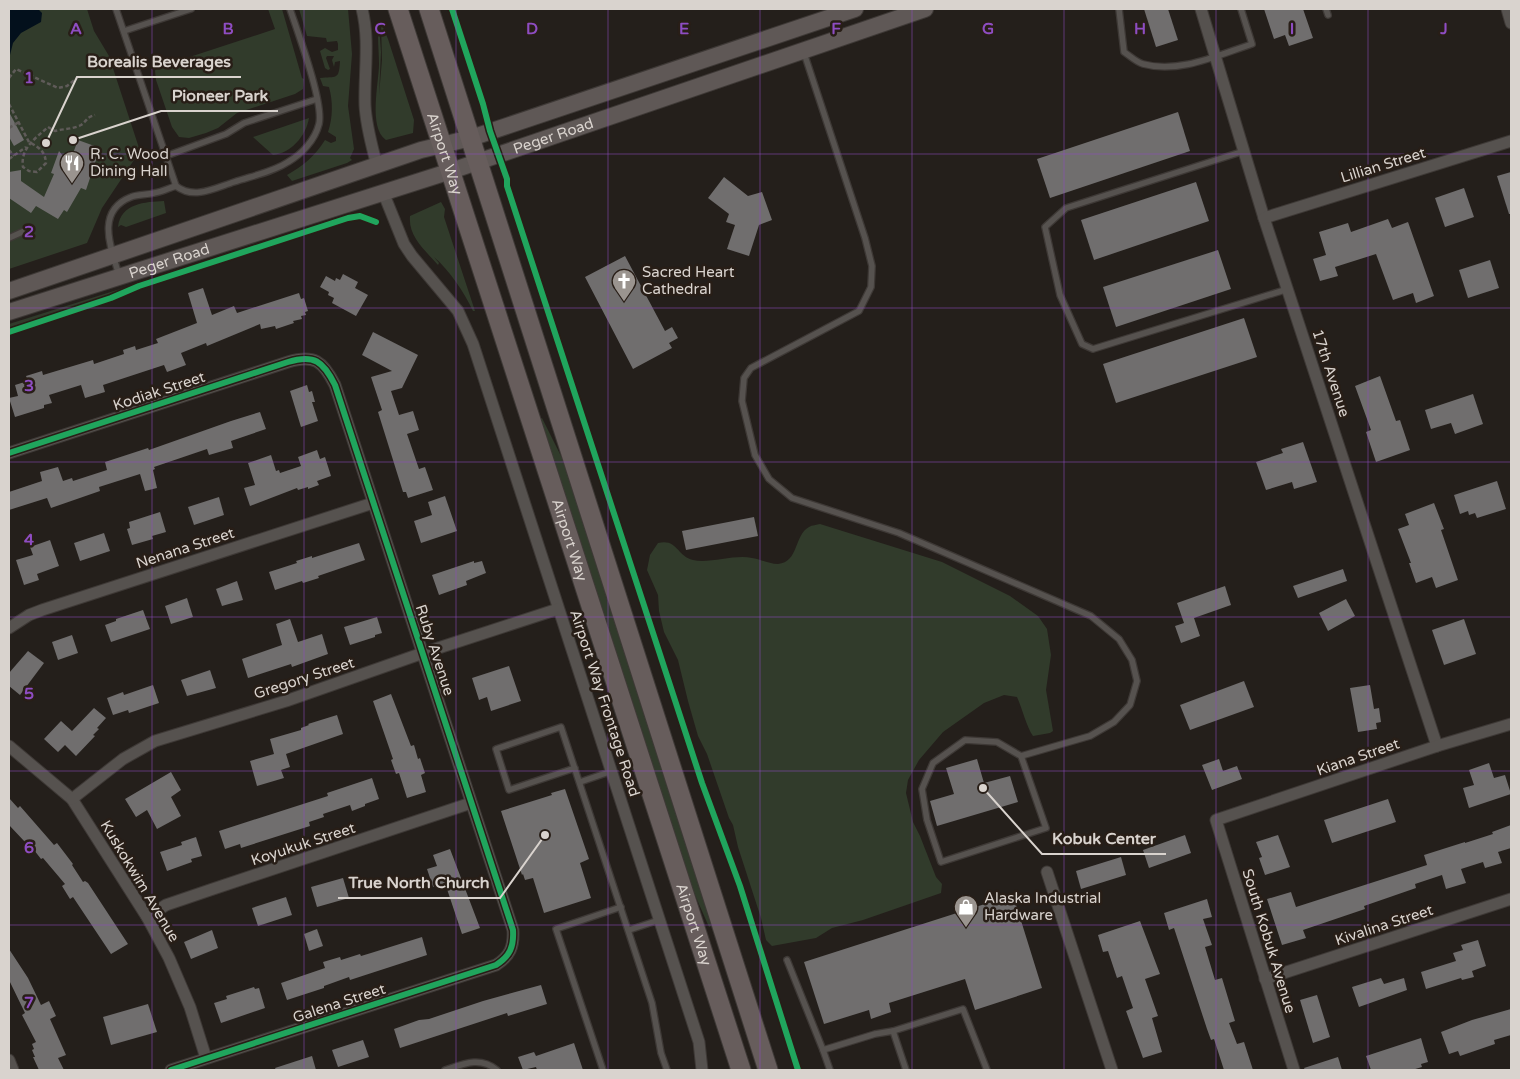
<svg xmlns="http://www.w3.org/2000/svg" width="1520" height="1079" viewBox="0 0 1520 1079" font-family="'Varela Round',sans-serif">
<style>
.green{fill:#313b2b}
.water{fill:#03101c}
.building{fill:#706e6e}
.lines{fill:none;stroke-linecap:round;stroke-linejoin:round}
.lane-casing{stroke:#3e3936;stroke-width:8}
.street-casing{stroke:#3e3936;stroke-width:13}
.secondary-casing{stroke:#3e3936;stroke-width:18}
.primary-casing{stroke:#3e3936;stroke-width:21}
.path{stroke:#5f5b59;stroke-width:2.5;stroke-dasharray:4 2.5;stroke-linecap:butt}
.lane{stroke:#56524f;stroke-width:5.5}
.street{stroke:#56524f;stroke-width:11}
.secondary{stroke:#5f5856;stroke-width:16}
.primary{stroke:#675d5c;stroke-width:19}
.cycleway-casing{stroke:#281e17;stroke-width:9}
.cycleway{stroke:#20a55d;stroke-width:6}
.grid{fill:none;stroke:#8e4dc2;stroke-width:1;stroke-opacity:0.55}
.labels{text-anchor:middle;stroke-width:5;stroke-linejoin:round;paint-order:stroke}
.street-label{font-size:15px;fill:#d9d3ce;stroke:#281e17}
.poi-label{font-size:15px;fill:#d9d3ce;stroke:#281e17;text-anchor:start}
.grid-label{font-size:16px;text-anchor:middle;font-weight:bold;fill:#8e4dc2;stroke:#281e17;stroke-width:5;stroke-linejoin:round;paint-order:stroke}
.leader{fill:none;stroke:#d9d3ce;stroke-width:2}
.callout-dot{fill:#d9d3ce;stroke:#281e17;stroke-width:2}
.callout-label{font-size:16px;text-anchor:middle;font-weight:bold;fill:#d9d3ce;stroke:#281e17;stroke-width:5;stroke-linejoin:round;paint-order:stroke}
</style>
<rect width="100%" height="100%" fill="#241f1b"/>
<g class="green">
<polygon points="9,9 87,9 94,31 109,56 140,151 102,208 87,243 9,269"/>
<polygon points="268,9 282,9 302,78 304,79 303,89 295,94 237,113 218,128 206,133 189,138 179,137 172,127 156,80 155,71 156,68 275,29"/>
<path d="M299,9H348L352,54L348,106L354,149L350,158L352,160L347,163L292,181L287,175C303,166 315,156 325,140L331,143L336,141V137L328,132C333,118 333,101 329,87L323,86L320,78C336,76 339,81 340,61L335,62L334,67L332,60L334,56H327L326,58L330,69L328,70L325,68L320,51L325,48L332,52L338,50V44L337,41L327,42L326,38L307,36Z"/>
<path d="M381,23L388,39L414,120L413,133L386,140C368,128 379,82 379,64C379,51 377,37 379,25L381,52L379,95L382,60Z"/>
<path d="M309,118C306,136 291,153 273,155L253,137Z"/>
<path d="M164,201L166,213L126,227L121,225L118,227C121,203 145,202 164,201Z"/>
<path d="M441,202L445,209L444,217L475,311H473C464,292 450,271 434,257L439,263L438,265C425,250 408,237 410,216Z"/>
<polygon points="136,284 115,294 9,329 9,324"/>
<polygon points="542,418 562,458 714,925 709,927 688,879 539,420"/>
<path d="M820,524L942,562L1010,596L1038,616L1047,629L1051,655L1046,690L1053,731L1050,733L1033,736C1027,728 1022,708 1017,697L1004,695L984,703L943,732L919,760L908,780L906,793L913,822L920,836L936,877L942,884L941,893L863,920L832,928L816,938L772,946L766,940L761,918L738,847L733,825L729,818L707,754L698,736L688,701L678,660L664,632L659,611L658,595L647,570L650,555L658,543C677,538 677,556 693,560C709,564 735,554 752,558C760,559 769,564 778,564C799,562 794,535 809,527C812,525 817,525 820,524Z"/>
</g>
<polygon class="water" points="9,9 38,9 42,13 41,22 21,33 13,43 9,59"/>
<g class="building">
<polygon points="1144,9 1168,9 1178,40 1156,47"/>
<polygon points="1264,9 1303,9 1313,38 1289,46 1285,35 1274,39"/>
<polygon points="9,112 24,140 14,146 9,137"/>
<polygon points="1178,112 1190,151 1050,198 1037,159"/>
<polygon points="78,140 100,148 86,190 81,188 67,212 64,210 58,219 36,206 31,213 9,198 9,172 21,170 21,181 44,197 54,174 51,173 59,151 69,164"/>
<polygon points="1511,172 1511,214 1509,214 1497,176"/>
<polygon points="724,177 748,196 762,192 772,220 759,225 749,256 727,249 735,225 726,222 729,214 708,198"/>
<polygon points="1196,182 1209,221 1094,260 1081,220"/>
<polygon points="1464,188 1474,217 1445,227 1435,198"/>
<polygon points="1388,219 1392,228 1408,222 1434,296 1416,303 1413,293 1393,300 1376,254 1335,267 1338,276 1320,281 1313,259 1326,255 1319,232 1348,223 1351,232"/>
<polygon points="1218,250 1231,289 1116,327 1103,287"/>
<polygon points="625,256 665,331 672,327 678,338 669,343 672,348 633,369 585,277"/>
<polygon points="1490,260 1499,288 1468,298 1459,270"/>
<polygon points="343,274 358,282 355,288 368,295 356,316 332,303 334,298 328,295 329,292 320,287 326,276 335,281 336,278 340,280"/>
<polygon points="203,288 212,315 234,306 237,313 299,293 301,299 304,298 308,311 305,312 306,315 301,316 302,319 293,321 294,323 276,329 275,326 261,329 260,324 207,346 206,343 181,353 186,365 167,372 164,365 103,385 105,392 85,398 81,385 49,395 52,403 44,405 44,408 15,417 9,398 18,396 15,385 28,381 26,376 42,371 43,375 93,360 94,364 124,354 123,350 135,346 136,350 158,343 156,339 197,323 188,293"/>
<polygon points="1244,318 1257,357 1116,403 1103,364"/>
<polygon points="373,332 418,355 402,388 391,391 399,415 413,411 419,430 407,434 419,469 425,467 433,490 408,498 406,492 403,492 378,412 382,410 371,377 392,371 362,355"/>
<polygon points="1380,376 1396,421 1400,420 1410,450 1376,462 1366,432 1371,430 1355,386"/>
<polygon points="307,385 309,392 312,391 315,402 312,402 318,421 301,427 290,391"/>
<polygon points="1473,394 1483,424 1455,434 1451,423 1431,429 1425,410"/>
<polygon points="260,412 266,429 231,441 233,448 209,455 207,449 154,467 155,469 153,470 157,488 145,491 140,474 99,487 100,491 51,508 47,498 9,510 9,492 42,481 40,472 58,467 63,481 72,478 73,481 107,470 105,462 148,448 149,450 231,421"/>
<polygon points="1303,442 1317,482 1294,489 1292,482 1266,490 1256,462 1283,453 1281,449"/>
<polygon points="317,450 320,459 325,457 331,476 317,481 319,485 308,489 308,487 298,490 297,488 250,506 244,488 255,485 248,463 271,455 276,471 279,470 280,473 301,466 298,457"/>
<polygon points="1497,481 1506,509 1477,518 1475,513 1469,515 1468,511 1460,514 1454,495"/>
<polygon points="445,496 457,531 421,543 414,521 432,515 428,502"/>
<polygon points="219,497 224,515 194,525 188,507"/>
<polygon points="1434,503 1444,529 1441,530 1458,580 1436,588 1432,577 1416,583 1409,563 1411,563 1398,529 1409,525 1405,514"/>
<polygon points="160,512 166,532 152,536 153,539 132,545 127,529 130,528 129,522"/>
<polygon points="754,517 758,536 686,550 682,531"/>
<polygon points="104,533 110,551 80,561 74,543"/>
<polygon points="50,540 59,566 37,574 39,580 24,585 16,560 33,555 30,547"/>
<polygon points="359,543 365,560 318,576 319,578 303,583 302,581 275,590 269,572 297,563 296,561 312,556 312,558"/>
<polygon points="474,561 474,563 482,561 486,573 466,581 467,585 439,595 432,575"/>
<polygon points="1343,569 1347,581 1298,598 1293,586"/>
<polygon points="237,581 243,600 222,606 216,589"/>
<polygon points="1225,586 1231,605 1194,618 1200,636 1181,643 1175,626 1184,623 1177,603"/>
<polygon points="187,598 193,617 171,624 165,606"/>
<polygon points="1346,599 1355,616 1328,631 1319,613"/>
<polygon points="143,610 150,629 111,642 105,625 116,621 116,619"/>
<polygon points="377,617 382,633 375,635 375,637 350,645 344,627"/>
<polygon points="290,619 298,642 322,634 328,654 292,667 291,664 248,678 242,659 282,645 276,624"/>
<polygon points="1464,619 1476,654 1444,665 1432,630"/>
<polygon points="72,635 78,653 58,660 52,642"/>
<polygon points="28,651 44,663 20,695 9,686 9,673"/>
<polygon points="509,666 521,701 491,711 487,697 479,700 472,678"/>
<polygon points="210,670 216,688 187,696 181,680"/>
<polygon points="1244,681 1254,707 1190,730 1180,705"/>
<polygon points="153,685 159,703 129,713 128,710 113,715 107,698 123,692 124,695"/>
<polygon points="1370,685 1374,709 1379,708 1381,722 1376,723 1377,729 1358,732 1350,688"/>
<polygon points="391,694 411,746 414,745 418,759 420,758 425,773 421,775 426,792 407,798 399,773 396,774 391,760 393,759 373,701"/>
<polygon points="94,708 106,718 97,728 99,729 93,735 95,736 76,756 65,745 58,752 44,739 61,721 72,731"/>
<polygon points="337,715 343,734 286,754 290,767 281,770 284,778 257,786 250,761 274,754 270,739 301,730 301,728 309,725 308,724"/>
<polygon points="977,759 984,783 1010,776 1018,802 937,826 930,801 954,794 946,768"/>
<polygon points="1219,759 1223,771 1237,766 1242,779 1212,790 1202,765"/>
<polygon points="1489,763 1494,778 1505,775 1511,794 1469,808 1463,788 1474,785 1469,770"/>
<polygon points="171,772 181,790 171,797 181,816 157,829 147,810 136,817 125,799"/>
<polygon points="372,778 379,799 365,804 365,806 352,811 350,805 323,814 324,817 309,822 310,826 241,848 240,844 225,849 219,831 328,796 327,793"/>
<polygon points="565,789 589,859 580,863 591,898 544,913 533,878 525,880 523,874 522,875 501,811 552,795 551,793"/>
<polygon points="9,798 18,808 20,806 54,845 57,843 73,864 72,865 83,882 85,881 88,883 128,944 111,954 73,897 70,899 62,886 65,884 43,858 41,859 27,841 25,842 9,825"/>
<polygon points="1388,799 1396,822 1332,843 1324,820"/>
<polygon points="1511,825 1511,848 1498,852 1502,863 1485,868 1483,862 1461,869 1466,883 1446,889 1442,875 1415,884 1416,888 1364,906 1365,909 1303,930 1306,938 1282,945 1267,899 1291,892 1296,907 1427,865 1424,855 1465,842 1465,843 1493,834 1492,832"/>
<polygon points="1185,835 1191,853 1149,868 1143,850"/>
<polygon points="1278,835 1290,867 1265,875 1259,858 1262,857 1256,842"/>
<polygon points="196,837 202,856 191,859 192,862 167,871 160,852 182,845 181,842"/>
<polygon points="450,849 480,928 462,934 445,883 433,887 427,869 437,866 433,855"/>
<polygon points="1121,857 1126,875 1081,889 1076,871"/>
<polygon points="343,878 349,898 317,907 311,887"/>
<polygon points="1013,895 1042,988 975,1010 965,979 889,1003 891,1012 871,1019 869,1010 824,1024 804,962"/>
<polygon points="286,897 292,915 258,926 252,908"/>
<polygon points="1207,899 1212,917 1203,919 1212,945 1205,947 1215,980 1222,978 1235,1021 1229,1023 1237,1044 1244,1042 1253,1070 1224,1070 1214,1039 1211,1040 1207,1029 1174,928 1169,930 1164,913"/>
<polygon points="1140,921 1160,974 1145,979 1158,1016 1152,1018 1162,1052 1143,1058 1126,1011 1133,1008 1122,976 1117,978 1108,951 1103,952 1098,935"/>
<polygon points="317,929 323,946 309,951 304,934"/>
<polygon points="212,930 218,948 191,959 184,942"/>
<polygon points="422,937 427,955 350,980 349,977 324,986 324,988 287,1000 281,983 325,968 323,962 340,957 341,960 360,954 361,956 371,953"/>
<polygon points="1478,940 1486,966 1472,971 1474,977 1462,980 1461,978 1426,989 1421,972 1456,961 1453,953 1463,950 1461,945"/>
<polygon points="9,949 28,978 41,1005 49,1001 56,1016 50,1019 66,1055 58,1058 64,1070 39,1070 33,1057 35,1057 32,1050 34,1049 32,1044 36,1042 22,1015 25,1013 9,980"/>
<polygon points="1381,978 1384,984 1404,978 1407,990 1359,1007 1352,987"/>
<polygon points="541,985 547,1004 508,1016 507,1013 400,1048 394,1029 419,1020 429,1019 483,1001"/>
<polygon points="254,987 255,989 259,988 265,1008 221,1023 214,1003 227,999 226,996"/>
<polygon points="1317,995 1330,1037 1313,1043 1300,1000"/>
<polygon points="148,1004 157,1032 111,1045 103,1017"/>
<polygon points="1511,1009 1511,1035 1494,1040 1495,1044 1460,1056 1458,1051 1449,1054 1441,1032 1472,1020"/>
<polygon points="1421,1038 1428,1062 1421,1064 1422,1067 1412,1070 1371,1070 1366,1056"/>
<polygon points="363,1040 369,1057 338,1067 332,1050"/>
<polygon points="574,1043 583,1070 537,1070 536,1067 523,1070 518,1057 534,1052 536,1056"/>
<polygon points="312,1056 316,1070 276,1070 275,1068"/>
<polygon points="1338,1057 1342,1070 1305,1070 1304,1068"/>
</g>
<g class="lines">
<g class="lane-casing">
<g id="lane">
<polyline points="116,9 176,186"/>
<path d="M1119,9L1124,52C1130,56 1136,62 1143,64C1179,74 1218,55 1252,44L1241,9"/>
<polyline points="1326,9 1328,15"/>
<polyline points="124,31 191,9"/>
<polyline points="804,53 865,238 872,266 871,287 859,311 751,368 744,378 742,401 755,455 769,479 792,498 899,533 1091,616 1119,639 1132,660 1137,681 1130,705 1114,722 1090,736 1021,756 997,742 965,740 933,763 922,789 927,820 941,862 1046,828 1021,756"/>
<polyline points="1244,151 1066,208 1045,227 1060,295 1082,344 1093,349 1288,289"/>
<polyline points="166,156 226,134 244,123 317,99"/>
<polyline points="9,238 31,228"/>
<path d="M119,275C111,248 95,211 131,197C138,194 147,195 154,193C162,192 169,188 176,186C194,200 215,188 234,182C252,176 273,172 288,162C302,154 315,140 319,124C324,103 298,33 290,9"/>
<polyline points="575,768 509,790 496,749 561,727 652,1003 661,1053 667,1070"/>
<polyline points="580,782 612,771"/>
<polyline points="629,930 659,920"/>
<polyline points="787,960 823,1050"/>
<path d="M445,1070C463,1064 480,1056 497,1070"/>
<polyline points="603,1070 556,929 621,907"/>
<polyline points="830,1070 823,1050 875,1034 893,1031"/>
<polyline points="906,1070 893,1031 963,1009 987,1070"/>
</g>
</g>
<g class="street-casing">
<g id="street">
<path d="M362,9C370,41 364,73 365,105C366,126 372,146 377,166"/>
<polyline points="1201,9 1264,218 1437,746"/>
<polyline points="1507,9 1511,23"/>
<polyline points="383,192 404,244 412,256 458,311 473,344 699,1042 702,1070"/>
<polyline points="1264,218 1511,141"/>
<path d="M9,453L288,362C314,354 323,361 335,385L513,930C514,947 510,956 496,965L171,1070"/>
<polyline points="9,628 29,615 42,610 373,503"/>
<polyline points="9,746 72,799 147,917 169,958 190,1007 206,1058"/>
<polyline points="72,799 123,759 155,741 286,701 423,653 558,609"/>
<polyline points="1047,872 1112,1070"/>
<polyline points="147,917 166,905 210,890 471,803"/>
<polyline points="1265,979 1511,899"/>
<polyline points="9,1060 13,1070"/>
<polyline points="1294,1070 1216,820 1437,746 1511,724"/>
</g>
</g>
<g class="secondary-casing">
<g id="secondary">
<polyline points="9,291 421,150 471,138 855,9"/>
<path id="s1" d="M9,312L451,171L925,9"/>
</g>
</g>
<g class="primary-casing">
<g id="primary">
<path id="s2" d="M398,9L741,1070"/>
<polyline points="429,9 768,1070"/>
</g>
</g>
<g class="path">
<polyline points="9,78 16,69 58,88 67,86 77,78"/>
<polyline points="9,104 30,144"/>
<polyline points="9,128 19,122"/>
<path d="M31,143C41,149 45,152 46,163L37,172L29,171L23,167C20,148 36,138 48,127L55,131C62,129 74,129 81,125C88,120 85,118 95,115"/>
<polyline points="9,150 14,156"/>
<polyline points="9,159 26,147"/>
</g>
<use href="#lane" class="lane"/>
<use href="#street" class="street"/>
<use href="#secondary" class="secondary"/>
<use href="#primary" class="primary"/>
<g class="cycleway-casing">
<g id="cycleway">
<polyline points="452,9 483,104 490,131 507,179 507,186 702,783 740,886 798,1070"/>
<polyline points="9,332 111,298 139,286 348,218 360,216 376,222"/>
<path d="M9,453L288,362C314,354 323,361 335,385L513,930C514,947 510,956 496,965L171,1070"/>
</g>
</g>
<use href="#cycleway" class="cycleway"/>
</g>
<path class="grid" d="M152,9V1070M304,9V1070M456,9V1070M608,9V1070M760,9V1070M912,9V1070M1064,9V1070M1216,9V1070M1368,9V1070M9,154H1511M9,308H1511M9,462H1511M9,617H1511M9,771H1511M9,925H1511"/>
<defs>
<g id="restaurant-pin" transform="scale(1.25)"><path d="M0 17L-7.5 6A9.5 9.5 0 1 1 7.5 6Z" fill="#9a948f" stroke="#281e17"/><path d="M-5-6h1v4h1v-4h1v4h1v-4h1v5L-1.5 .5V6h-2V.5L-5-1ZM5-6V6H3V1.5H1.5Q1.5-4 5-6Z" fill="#fff"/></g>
<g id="church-pin" transform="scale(1.25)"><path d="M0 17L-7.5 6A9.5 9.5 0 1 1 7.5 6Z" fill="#9a948f" stroke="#281e17"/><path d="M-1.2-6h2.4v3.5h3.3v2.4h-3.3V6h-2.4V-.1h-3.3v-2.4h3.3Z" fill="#fff"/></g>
<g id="shop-pin" transform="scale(1.25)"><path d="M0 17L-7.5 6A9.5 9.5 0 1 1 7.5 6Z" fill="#9a948f" stroke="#281e17"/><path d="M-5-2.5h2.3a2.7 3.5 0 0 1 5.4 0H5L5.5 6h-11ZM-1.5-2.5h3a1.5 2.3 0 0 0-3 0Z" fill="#fff"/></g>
</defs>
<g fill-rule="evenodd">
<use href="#restaurant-pin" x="72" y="163"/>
<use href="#church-pin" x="624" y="281"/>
<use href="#shop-pin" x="966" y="907"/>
</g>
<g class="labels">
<g class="street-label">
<text dy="5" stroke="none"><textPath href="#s1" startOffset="572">Peger Road</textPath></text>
<text dy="5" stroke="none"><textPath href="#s2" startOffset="152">Airport Way</textPath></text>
<text transform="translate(1383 165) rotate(-17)" y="5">Lillian Street</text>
<text dy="5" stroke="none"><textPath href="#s1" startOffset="168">Peger Road</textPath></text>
<text transform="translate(1331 373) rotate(72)" y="5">17th Avenue</text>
<text transform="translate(159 391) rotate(-18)" y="5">Kodiak Street</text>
<text dy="5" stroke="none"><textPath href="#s2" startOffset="558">Airport Way</textPath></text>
<text transform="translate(185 548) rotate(-18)" y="5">Nenana Street</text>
<text transform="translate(435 650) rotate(72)" y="5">Ruby Avenue</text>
<text transform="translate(304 678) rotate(-18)" y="5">Gregory Street</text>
<text transform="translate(605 703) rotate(72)" y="5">Airport Way Frontage Road</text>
<text transform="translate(1358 757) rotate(-19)" y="5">Kiana Street</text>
<text transform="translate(303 844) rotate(-18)" y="5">Koyukuk Street</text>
<text transform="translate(140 881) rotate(59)" y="5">Kuskokwim Avenue</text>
<text dy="5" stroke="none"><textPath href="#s2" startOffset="962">Airport Way</textPath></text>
<text transform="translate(1384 925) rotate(-18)" y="5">Kivalina Street</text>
<text transform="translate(1269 941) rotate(73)" y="5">South Kobuk Avenue</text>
<text transform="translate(339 1003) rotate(-18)" y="5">Galena Street</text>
</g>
<g class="poi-label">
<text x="90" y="159">R. C. Wood<tspan x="90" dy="17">Dining Hall</tspan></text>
<text x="642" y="277">Sacred Heart<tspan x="642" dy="17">Cathedral</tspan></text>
<text x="984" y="903">Alaska Industrial<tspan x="984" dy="17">Hardware</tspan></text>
</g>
</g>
<g class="grid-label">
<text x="76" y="34">A</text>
<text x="228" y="34">B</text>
<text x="380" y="34">C</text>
<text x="532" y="34">D</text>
<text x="684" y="34">E</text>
<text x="836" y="34">F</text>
<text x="988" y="34">G</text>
<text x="1140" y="34">H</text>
<text x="1292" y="34">I</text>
<text x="1444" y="34">J</text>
<text x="29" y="83">1</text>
<text x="29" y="237">2</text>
<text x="29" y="391">3</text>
<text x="29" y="545">4</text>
<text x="29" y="699">5</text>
<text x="29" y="853">6</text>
<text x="29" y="1008">7</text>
</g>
<path class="leader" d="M46 143L77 77H241M73 140L161 111H278M983 788L1042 854H1166M545 835L500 898H338"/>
<g class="callout-dot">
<circle cx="46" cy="143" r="5"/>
<circle cx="73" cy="140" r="5"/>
<circle cx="983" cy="788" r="5"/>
<circle cx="545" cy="835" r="5"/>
</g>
<g class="callout-label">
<text x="159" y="67">Borealis Beverages</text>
<text x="220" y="101">Pioneer Park</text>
<text x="1104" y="844">Kobuk Center</text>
<text x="419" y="888">True North Church</text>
</g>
<rect width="1520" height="1079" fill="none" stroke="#d9d3ce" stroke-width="20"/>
</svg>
